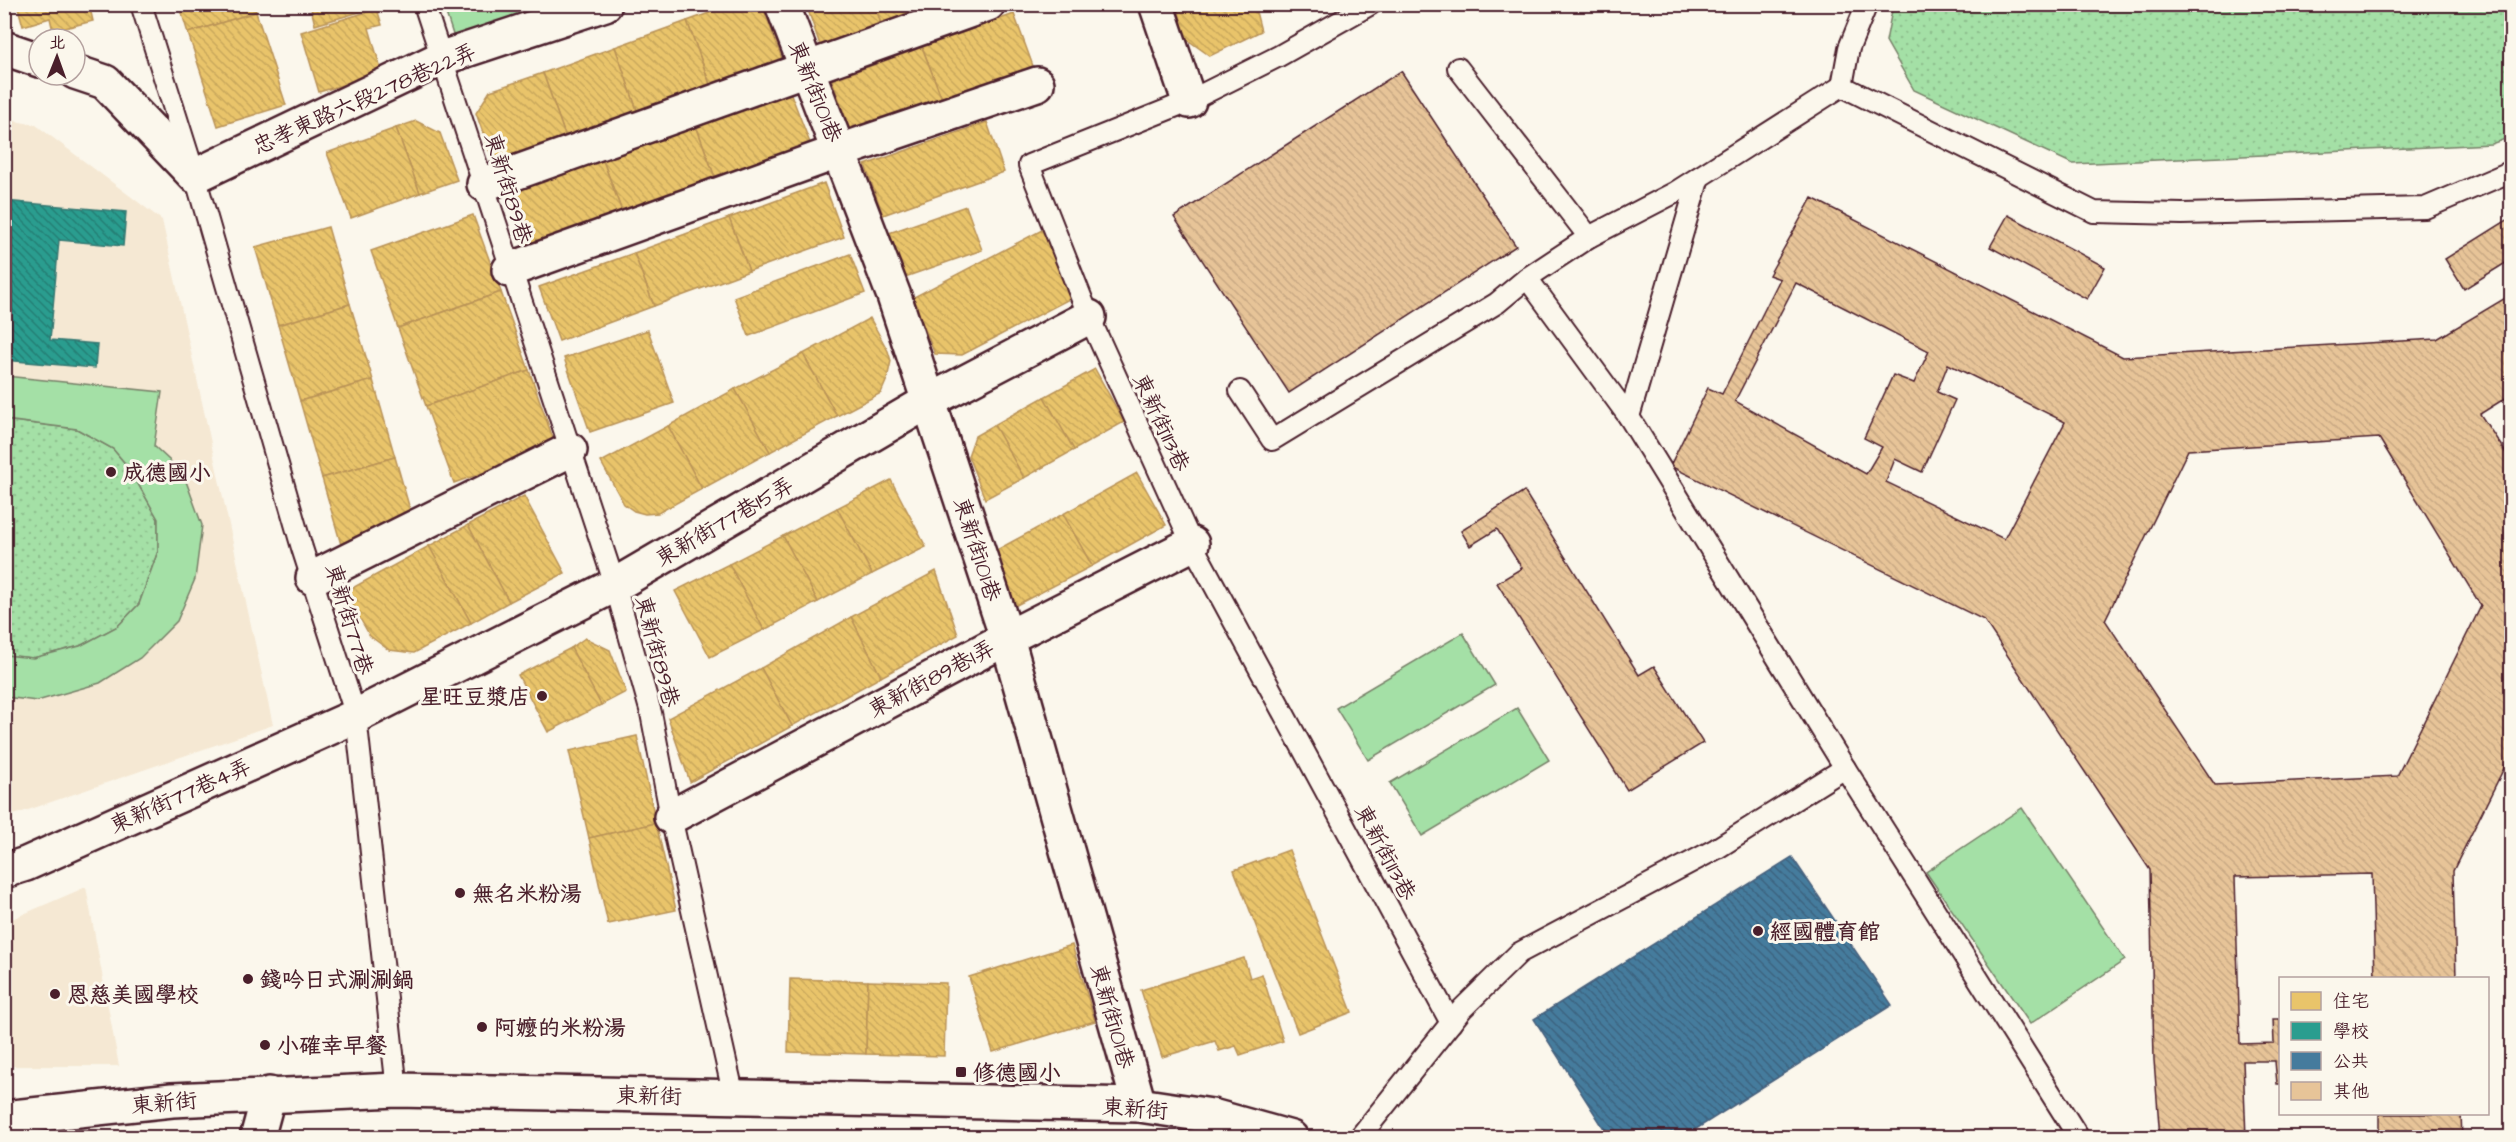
<svg xmlns="http://www.w3.org/2000/svg" width="2516" height="1142" viewBox="0 0 2516 1142" font-family="'Architects Daughter','LXGW WenKai TC',sans-serif">
<style>
.built{fill:#f5e8d3}
.grass{fill:url(#grass-dots);stroke:#778068;stroke-width:1.5}
.green{fill:#a4e0a6;stroke:#778068;stroke-width:1.5}
.homes{fill:url(#homes-back-hatch);stroke:#b99257;stroke-width:1.5}
.schools{fill:url(#schools-back-hatch);stroke:#347771;stroke-width:1.5}
.public{fill:url(#public-back-hatch);stroke:#465f7b;stroke-width:1.5}
.building{fill:url(#building-back-hatch);stroke:#4a1f2b;stroke-width:1.5;fill-rule:evenodd}
.lines{fill:none;stroke-linecap:round;stroke-linejoin:round}
.service-casing{stroke:#4a1f2b;stroke-width:24}
.minor-casing{stroke:#4a1f2b;stroke-width:38}
.tertiary-casing{stroke:#4a1f2b;stroke-width:38}
.service{stroke:#fbf7ec;stroke-width:20}
.minor{stroke:#fbf7ec;stroke-width:33}
.tertiary{stroke:#fbf7ec;stroke-width:33}
.poi-dot{fill:#4a1f2b;stroke:#fbf7ec;stroke-width:2}
.labels{text-anchor:middle;stroke-width:6;stroke-linejoin:round;paint-order:stroke}
.street-label{font-size:22px;fill:#4a1f2b;stroke:#fbf7ec}
.poi-label{font-size:22px;font-weight:bold;fill:#4a1f2b;stroke:#fbf7ec;text-anchor:start}
</style>
<defs>
<pattern id="grass-dots" width="8" height="8" patternUnits="userSpaceOnUse" patternTransform="scale(1.5)"><rect width="8" height="8" fill="#a4e0a6"/><path d="M2 2h.1M6 6h.1" fill="none" stroke="#8fc08f" stroke-width="1.8" stroke-linecap="round"/></pattern>
<pattern id="homes-back-hatch" width="6" height="6" patternUnits="userSpaceOnUse" patternTransform="scale(1.5)"><rect width="6" height="6" fill="#e9c46a"/><path d="M-1 5l2 2M0 0l6 6M5-1l2 2" fill="none" stroke="#c9a85c"/></pattern>
<pattern id="schools-back-hatch" width="6" height="6" patternUnits="userSpaceOnUse" patternTransform="scale(1.5)"><rect width="6" height="6" fill="#2a9d8f"/><path d="M-1 5l2 2M0 0l6 6M5-1l2 2" fill="none" stroke="#267f75"/></pattern>
<pattern id="public-back-hatch" width="6" height="6" patternUnits="userSpaceOnUse" patternTransform="scale(1.5)"><rect width="6" height="6" fill="#457b9d"/><path d="M-1 5l2 2M0 0l6 6M5-1l2 2" fill="none" stroke="#3c6480"/></pattern>
<pattern id="building-back-hatch" width="6" height="6" patternUnits="userSpaceOnUse" patternTransform="scale(1.5)"><rect width="6" height="6" fill="#e7c498"/><path d="M-1 5l2 2M0 0l6 6M5-1l2 2" fill="none" stroke="#c8a883"/></pattern>
</defs>
<rect width="100%" height="100%" fill="#fbf7ec"/>
<filter id="ink" filterUnits="userSpaceOnUse"><feTurbulence type="fractalNoise" baseFrequency=".0167" numOctaves="2"/><feDisplacementMap in="SourceGraphic" scale="12" xChannelSelector="R" yChannelSelector="G"/><feConvolveMatrix kernelMatrix="1 2 1 2 8 2 1 2 1" color-interpolation-filters="sRGB"/></filter>
<g filter="url(#ink)">
<g class="built">
<polygon points="4,119 36,125 162,220 273,725 5,818"/>
<polygon points="86,887 119,1066 5,1066 5,922"/>
</g>
<g class="grass">
<polygon points="1893,5 2511,5 2511,137 2491,144 2073,164 1914,90 1886,41"/>
<polygon points="5,420 77,429 113,449 129,468 158,519 158,551 139,604 118,626 80,646 33,658 5,655"/>
</g>
<g class="green">
<polygon points="443,4 572,5 457,47"/>
<polygon points="5,376 162,392 154,446 183,473 202,525 195,579 177,621 140,658 100,683 37,701 5,697 5,655 33,658 80,646 118,626 139,604 158,551 158,519 129,468 113,449 77,429 5,420"/>
<polygon points="1463,633 1495,685 1368,760 1336,708"/>
<polygon points="1517,708 1549,760 1422,836 1390,783"/>
<polygon points="2022,808 2125,960 2030,1024 1926,872"/>
</g>
<g class="homes">
<polygon points="17,4 89,4 93,21 53,31 50,18 23,26"/>
<polygon points="179,4 254,4 256,12 188,33"/>
<polygon points="310,4 369,4 370,9 315,25"/>
<polygon points="734,4 763,7 784,64 712,90 687,21"/>
<polygon points="806,4 875,4 881,24 820,45"/>
<polygon points="875,4 938,4 881,24"/>
<polygon points="1177,4 1254,4 1261,31 1210,56 1185,38"/>
<polygon points="377,9 382,25 369,28 382,73 319,92 301,32"/>
<polygon points="256,12 286,105 218,126 188,33"/>
<polygon points="1014,14 1033,66 942,99 922,47"/>
<polygon points="687,21 712,90 639,116 615,47"/>
<polygon points="615,47 639,116 567,141 543,73"/>
<polygon points="922,47 942,99 851,133 832,80"/>
<polygon points="543,73 567,141 495,167 476,113 490,91"/>
<polygon points="789,89 812,148 717,183 695,123"/>
<polygon points="416,121 440,133 457,180 420,193 396,128"/>
<polygon points="987,122 1004,172 883,215 865,165"/>
<polygon points="695,123 717,183 624,217 602,158"/>
<polygon points="396,128 420,193 351,218 327,153"/>
<polygon points="602,158 624,217 530,251 507,192"/>
<polygon points="824,183 844,237 749,271 729,218"/>
<polygon points="966,206 982,250 905,277 889,233"/>
<polygon points="473,215 501,292 398,328 371,251"/>
<polygon points="729,218 749,271 654,306 634,253"/>
<polygon points="328,227 350,304 278,325 255,247"/>
<polygon points="1042,230 1077,295 962,355 935,354 912,298"/>
<polygon points="634,253 654,306 559,341 539,287"/>
<polygon points="850,254 865,293 749,336 734,297"/>
<polygon points="501,292 529,370 426,406 398,328"/>
<polygon points="350,304 373,380 300,401 278,325"/>
<polygon points="870,318 888,351 891,361 887,379 881,393 837,416 803,354"/>
<polygon points="648,330 674,403 590,432 564,358"/>
<polygon points="803,354 837,416 770,452 735,389"/>
<polygon points="1095,369 1124,422 1074,450 1044,397"/>
<polygon points="529,370 556,447 454,483 426,406"/>
<polygon points="373,380 395,457 322,478 300,401"/>
<polygon points="735,389 770,452 702,489 668,426"/>
<polygon points="1044,397 1074,450 1024,478 994,425"/>
<polygon points="994,425 1024,478 985,499 968,456 975,436"/>
<polygon points="668,426 702,489 658,513 645,514 634,511 624,504 601,462"/>
<polygon points="395,457 417,534 344,555 322,478"/>
<polygon points="1137,473 1166,525 1092,566 1063,514"/>
<polygon points="891,480 926,547 872,574 837,508"/>
<polygon points="524,496 565,573 509,602 468,525"/>
<polygon points="837,508 872,574 818,602 783,536"/>
<polygon points="1063,514 1092,566 1007,610 995,551"/>
<polygon points="468,525 509,602 471,623 429,546"/>
<polygon points="783,536 818,602 764,630 729,564"/>
<polygon points="429,546 471,623 414,653 389,650 370,636 345,592"/>
<polygon points="729,564 764,630 710,657 675,591"/>
<polygon points="936,571 958,635 881,677 851,617"/>
<polygon points="851,617 881,677 792,726 761,668"/>
<polygon points="585,638 610,650 626,692 601,705 571,648"/>
<polygon points="571,648 601,705 548,732 518,675"/>
<polygon points="761,668 792,726 690,782 668,718"/>
<polygon points="637,736 656,823 589,838 569,751"/>
<polygon points="656,823 676,910 608,924 589,838"/>
<polygon points="1289,850 1352,1012 1298,1033 1234,870"/>
<polygon points="1072,945 1095,1021 993,1052 969,977"/>
<polygon points="1244,958 1250,978 1262,974 1283,1041 1240,1055 1236,1046 1219,1051 1215,1041 1162,1057 1141,990"/>
<polygon points="790,979 868,981 866,1054 788,1052"/>
<polygon points="868,981 946,983 944,1056 866,1054"/>
</g>
<polygon class="schools" points="4,201 126,212 123,246 59,240 50,340 97,344 95,368 4,360"/>
<polygon class="public" points="1792,857 1892,1005 1682,1138 1610,1138 1534,1019"/>
<g class="building">
<polygon points="1401,71 1516,246 1289,393 1174,217"/>
<path d="M1812,198L2123,357L2437,339L2512,294V394L2480,414L2512,462V752L2453,871L2456,978H2375L2372,874L2235,877L2240,1044L2274,1043L2273,1019H2280V1084H2277L2275,1061H2243L2246,1138H2160L2154,1060L2150,870L1984,620L1670,466L1708,388L1722,394L1780,279L1769,275ZM1796,283L1929,351L1914,383L1893,375L1864,438L1882,447L1866,474L1735,401ZM1948,364L2065,422L2004,539L1886,482L1895,459L1922,472L1955,400L1937,392ZM2379,438L2481,606L2397,776L2215,785L2105,620L2188,450Z"/>
<polygon points="2008,215 2105,267 2087,299 1990,247"/>
<polygon points="2512,217 2512,259 2464,289 2445,259"/>
<polygon points="1524,491 1639,675 1654,666 1703,743 1627,790 1497,583 1522,568 1497,529 1470,546 1461,531"/>
<polygon points="2379,1114 2461,1114 2462,1138 2379,1138"/>
</g>
<g class="lines">
<g class="service-casing">
<g id="service">
<polyline points="141,4 195,176 302,548 356,716 397,1090"/>
<polyline points="424,4 615,585 651,713 671,817 734,1097"/>
<polyline points="1371,4 1279,56 1189,101 1029,165 1089,317 1192,544 1451,1023"/>
<polyline points="1867,4 1849,48 1842,86 2094,212 2182,214 2425,208 2512,171"/>
<polyline points="1458,68 1589,237"/>
<polyline points="1842,86 1674,193 1589,237 1527,278 1629,417 1845,768 2079,1138"/>
<polyline points="1240,391 1272,440 1497,303 1527,278"/>
<polyline points="1629,417 1699,177"/>
<polyline points="1359,1138 1462,1009 1519,953 1716,849 1845,768"/>
</g>
</g>
<g class="minor-casing">
<g id="minor">
<polyline points="782,4 894,296 1007,638 1139,1105"/>
<polyline points="1156,4 1189,101"/>
<polyline points="4,48 39,60"/>
<polyline points="75,72 105,82 195,176 442,58 605,4"/>
<polyline points="484,184 988,4"/>
<polyline points="509,270 840,151 1037,84"/>
<polyline points="313,578 570,450"/>
<polyline points="671,817 1007,638 1192,544"/>
<polyline points="4,871 26,864 356,716 615,585 929,401 1089,317"/>
<polyline points="257,1138 269,1094"/>
</g>
</g>
<g class="tertiary-casing">
<polyline id="tertiary" points="4,1118 172,1100 397,1090 1139,1105 1212,1116 1291,1138"/>
</g>
<use href="#service" class="service"/>
<use href="#minor" class="minor"/>
<use href="#tertiary" class="tertiary"/>
</g>
</g>
<g class="poi-dot">
<circle cx="111" cy="472" r="6"/>
<circle cx="542" cy="696" r="6"/>
<circle cx="460" cy="893" r="6"/>
<circle cx="1758" cy="931" r="6"/>
<circle cx="248" cy="979" r="6"/>
<circle cx="55" cy="994" r="6"/>
<circle cx="482" cy="1027" r="6"/>
<circle cx="265" cy="1045" r="6"/>
<rect x="955" y="1066" width="12" height="12" rx="3"/>
</g>
<g class="labels">
<g class="street-label">
<text transform="translate(816 91) rotate(68)" y="8">東新街101巷</text>
<text transform="translate(364 98) rotate(-24)" y="8">忠孝東路六段278巷22弄</text>
<text transform="translate(509 188) rotate(73)" y="8">東新街89巷</text>
<text transform="translate(1162 422) rotate(65)" y="8">東新街113巷</text>
<text transform="translate(724 521) rotate(-30)" y="8">東新街77巷15弄</text>
<text transform="translate(978 549) rotate(72)" y="8">東新街101巷</text>
<text transform="translate(350 619) rotate(73)" y="8">東新街77巷</text>
<text transform="translate(658 651) rotate(75)" y="8">東新街89巷</text>
<text transform="translate(931 678) rotate(-28)" y="8">東新街89巷1弄</text>
<text transform="translate(180 795) rotate(-24)" y="8">東新街77巷4弄</text>
<text transform="translate(1386 852) rotate(62)" y="8">東新街113巷</text>
<text transform="translate(1113 1016) rotate(74)" y="8">東新街101巷</text>
<text transform="translate(649 1095) rotate(1)" y="8">東新街</text>
<text transform="translate(164 1102) rotate(-5)" y="8">東新街</text>
<text transform="translate(1135 1108) rotate(4)" y="8">東新街</text>
</g>
<g class="poi-label">
<text x="123" y="480">成德國小</text>
<text x="530" y="704" text-anchor="end">星旺豆漿店</text>
<text x="472" y="901">無名米粉湯</text>
<text x="1770" y="939">經國體育館</text>
<text x="260" y="987">錢吟日式涮涮鍋</text>
<text x="67" y="1002">恩慈美國學校</text>
<text x="494" y="1035">阿嬤的米粉湯</text>
<text x="277" y="1053">小確幸早餐</text>
<text x="973" y="1080">修德國小</text>
</g>
</g>
<rect width="2516" height="1142" fill="none" stroke="#fbf7ec" stroke-width="24"/>
<rect x="12" y="12" width="2492" height="1118" fill="none" stroke="#4a1f2b" stroke-width="2" filter="url(#ink)"/>
<rect x="2279" y="977" width="210" height="138" fill="#fbf7ec" stroke="#b4a19f" stroke-width="1.5"/>
<rect x="2291" y="992" width="30" height="18" fill="#e9c46a" stroke="#b4a19f" stroke-width="1.5"/>
<text x="2333" y="1007" font-size="18" fill="#4a1f2b">住宅</text>
<rect x="2291" y="1022" width="30" height="18" fill="#2a9d8f" stroke="#b4a19f" stroke-width="1.5"/>
<text x="2333" y="1037" font-size="18" fill="#4a1f2b">學校</text>
<rect x="2291" y="1052" width="30" height="18" fill="#457b9d" stroke="#b4a19f" stroke-width="1.5"/>
<text x="2333" y="1067" font-size="18" fill="#4a1f2b">公共</text>
<rect x="2291" y="1082" width="30" height="18" fill="#e7c498" stroke="#b4a19f" stroke-width="1.5"/>
<text x="2333" y="1097" font-size="18" fill="#4a1f2b">其他</text>
<g transform="translate(57 57) rotate(1)"><circle r="28" fill="#fbf7ec" stroke="#b4a19f" stroke-width="1.5"/>
<path d="M0-4.5L10 22L0 15L-10 22Z" fill="#4a1f2b"/>
<text y="-9" font-size="16" font-weight="bold" text-anchor="middle" fill="#4a1f2b">北</text>
</g>
</svg>
